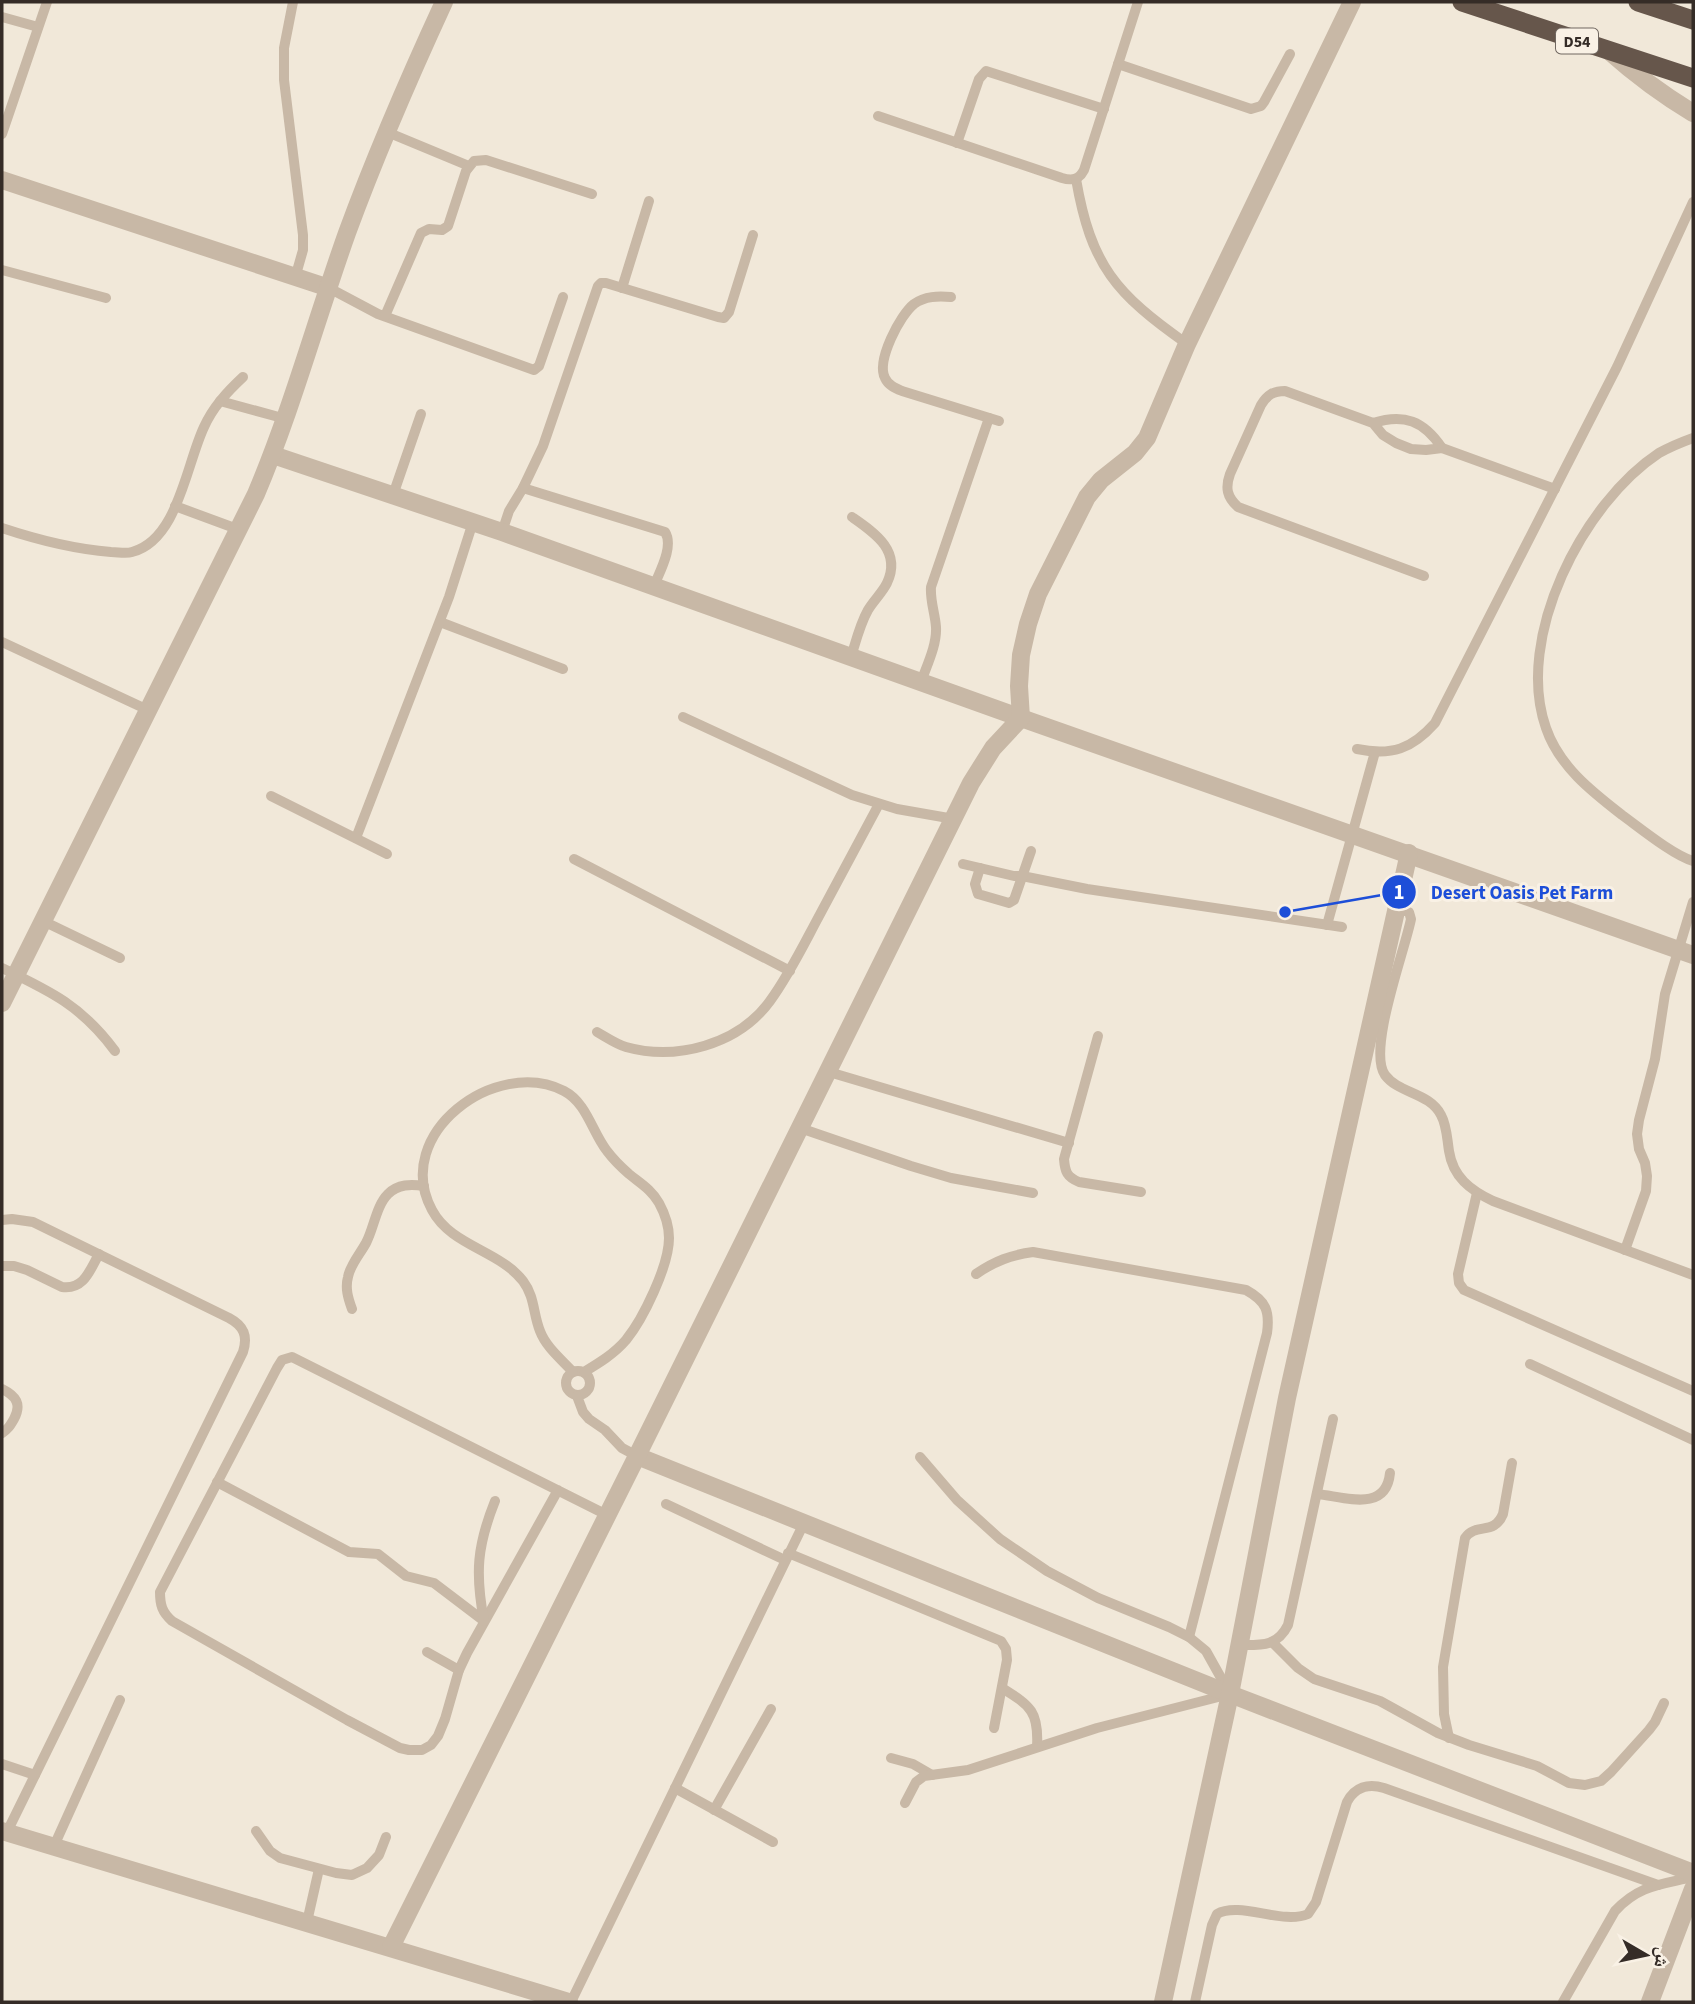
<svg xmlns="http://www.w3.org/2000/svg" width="1695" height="2004" viewBox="0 0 1695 2004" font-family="'Source Sans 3','Noto Naskh Arabic',sans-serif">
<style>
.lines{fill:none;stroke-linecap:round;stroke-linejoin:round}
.service{stroke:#c8b8a6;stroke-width:10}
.minor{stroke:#c8b8a6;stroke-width:18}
.trunk{stroke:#66564b;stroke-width:19}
.labels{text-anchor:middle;stroke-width:6;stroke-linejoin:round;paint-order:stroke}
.shield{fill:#f9f1e5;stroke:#706760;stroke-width:2}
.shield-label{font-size:16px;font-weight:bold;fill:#352c27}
.leader{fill:none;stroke:#1d4ed8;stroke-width:2.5}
.callout-dot{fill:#1d4ed8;stroke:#f9f1e5;stroke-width:2.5}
.mark-label{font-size:21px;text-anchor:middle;font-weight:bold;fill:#fff}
.callout-label{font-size:19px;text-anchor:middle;font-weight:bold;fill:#1d4ed8;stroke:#f9f1e5;stroke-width:6;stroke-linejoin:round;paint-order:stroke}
</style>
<rect width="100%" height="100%" fill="#f1e8d9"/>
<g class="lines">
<g class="service">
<polyline points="293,2 284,48 284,80 303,235 303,250 295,278"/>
<polyline points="2,17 38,27"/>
<polyline points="1118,64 1251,109 1261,106 1264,102 1290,54"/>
<path d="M878,116L1062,178C1072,181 1079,180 1084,170L1138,2"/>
<polyline points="387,132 469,166"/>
<polyline points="2,134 47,2"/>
<polyline points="957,143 979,79 986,71 1104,109"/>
<path d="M1076,179C1091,266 1116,294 1187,344"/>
<polyline points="2,270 106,298"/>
<polyline points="329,288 378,314 534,370 539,366 563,297"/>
<polyline points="622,288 649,201"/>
<path d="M951,297C938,296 925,296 914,304C900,315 876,361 885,378C888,385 895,388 902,391L999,421"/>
<polyline points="385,316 421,233 429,229 442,230 448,226 466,171 474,161 486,160 592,194"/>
<polyline points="220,401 286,419"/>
<path d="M1373,423C1404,413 1424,421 1442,448L1426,450L1411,449L1396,443L1383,435L1373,423L1285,391C1273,391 1267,395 1261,405L1230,474C1225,488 1227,497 1238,507L1424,576"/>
<path d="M1693,438C1682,442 1670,447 1659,453C1583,503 1514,638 1546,728C1559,766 1591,791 1622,815C1640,828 1673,855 1693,861"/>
<polyline points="1442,448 1555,489"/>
<path d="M523,488L665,532C674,546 660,571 654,586"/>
<polyline points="393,495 421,414"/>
<polyline points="175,506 240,530"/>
<path d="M2,528C38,540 73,549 111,552C118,552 126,554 132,552C178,540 186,465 204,427C213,407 227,392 243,377"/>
<polyline points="502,532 509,511 523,488 543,446 598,286 601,283 606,283 718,317 724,318 729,312 753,235"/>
<polyline points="440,622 563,669"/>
<polyline points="2,642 148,710"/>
<path d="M851,657C856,641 860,624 868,610C874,600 882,593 887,583C902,551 875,533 852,517"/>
<path d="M921,682C927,665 937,645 936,627C935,613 930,601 931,587L989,418"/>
<polyline points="683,717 852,795 897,809 954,819"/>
<path d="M1357,749C1392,756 1412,749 1435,723L1617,367L1693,202"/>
<polyline points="271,796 387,854"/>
<polyline points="356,838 449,597 473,522"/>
<polyline points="574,859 790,971"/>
<polyline points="963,864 1014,876 1022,876 1087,889 1342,927"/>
<polyline points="980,868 975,884 978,894 1009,903 1014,900 1031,851"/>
<path d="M1396,909L1409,912L1411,919C1405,950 1367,1050 1385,1075C1399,1094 1429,1092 1441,1115C1447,1126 1447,1139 1449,1151C1453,1177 1470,1190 1493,1201L1693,1275"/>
<polyline points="43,921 120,958"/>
<polyline points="1327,925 1375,752"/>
<path d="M2,968C50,991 82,1006 115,1051"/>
<path d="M597,1032C606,1037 616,1044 626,1047C676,1061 738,1045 770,1001C789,975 803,946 818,918C838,880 859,842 879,804"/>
<path d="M1098,1036L1064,1159C1065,1172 1067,1177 1079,1182L1141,1192"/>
<polyline points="829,1072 1069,1143"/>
<polyline points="800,1128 911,1166 951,1178 1033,1193"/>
<polyline points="1477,1193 1458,1274 1459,1283 1464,1290 1693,1391"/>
<path d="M2,1220L12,1219L33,1222L229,1318C244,1326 248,1336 243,1352L7,1832"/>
<polyline points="1625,1250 1646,1191 1647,1176 1645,1163 1639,1149 1637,1134 1639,1120 1655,1059 1665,994 1693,902"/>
<path d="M2,1266H14L27,1270L62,1287C84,1290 90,1270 99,1254"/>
<path d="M976,1274C995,1261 1011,1255 1033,1252L1246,1290C1266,1301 1270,1311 1267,1333L1189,1637"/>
<path d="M352,1309C348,1298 345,1288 348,1277C350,1265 360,1254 366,1243C374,1228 376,1206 388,1194C398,1184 411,1184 424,1186"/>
<polyline points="1530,1364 1693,1440"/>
<circle cx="578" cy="1383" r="12"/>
<path d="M573,1372C561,1359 546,1347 540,1331C533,1314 535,1297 523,1281C499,1250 451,1246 432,1210C391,1134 496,1056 564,1091C587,1103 592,1132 607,1151C613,1159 621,1167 629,1174C640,1183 652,1190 659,1203C665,1214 669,1226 669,1238C669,1266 643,1319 626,1340C614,1354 599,1363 584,1372"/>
<path d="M2,1389C16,1396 22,1404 14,1419C10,1426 8,1429 2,1433"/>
<polyline points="577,1396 583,1412 589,1419 605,1430 622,1448 637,1456"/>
<polyline points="217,1482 349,1552 378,1554 406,1576 434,1583 484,1621"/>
<path d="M558,1490L467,1653L459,1670L445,1719L438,1736L431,1745L422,1750H409L400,1748L347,1720L172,1621C162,1612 160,1605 160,1592L277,1368L282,1360L292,1357L607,1515"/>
<path d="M1317,1494C1345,1497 1386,1513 1390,1473"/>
<polyline points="666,1504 785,1560"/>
<polyline points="788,1553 1001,1641 1006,1649 1007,1660 994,1728"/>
<path d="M484,1621C475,1573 477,1546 495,1501"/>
<polyline points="1272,1642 1298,1668 1314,1679 1380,1701 1438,1733 1469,1745 1537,1766 1569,1783 1585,1785 1601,1781 1611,1772 1649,1730 1655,1722 1664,1703"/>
<path d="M1239,1645C1261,1645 1277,1647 1288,1625L1333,1419"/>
<polyline points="427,1652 459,1670"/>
<path d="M1002,1688C1031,1706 1039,1712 1037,1747"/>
<path d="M1449,1738L1444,1714L1443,1667L1465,1538C1476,1522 1494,1536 1503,1514L1512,1463"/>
<polyline points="891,1758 913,1764 932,1775"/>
<polyline points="2,1764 35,1775"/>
<polyline points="675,1788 773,1842"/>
<polyline points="905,1803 916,1782 924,1776 968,1770 1097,1728 1230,1694 1206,1651 1189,1637 1169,1627 1098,1598 1047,1571 1000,1539 957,1500 920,1457"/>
<polyline points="714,1810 771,1709"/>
<polyline points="256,1831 270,1851 280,1858 336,1873 352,1875 367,1868 379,1855 386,1837"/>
<polyline points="54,1846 120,1700"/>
<polyline points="307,1922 319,1869"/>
<polyline points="571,2002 804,1523"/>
<path d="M1195,2002L1212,1925L1217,1914C1240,1901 1282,1925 1308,1914L1316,1902L1347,1802C1355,1787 1368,1783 1384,1788L1658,1885"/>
<path d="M1563,2002L1615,1911C1639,1885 1660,1885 1693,1877"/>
</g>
<g class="minor">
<path d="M1609,51C1636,75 1663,95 1693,113"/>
<polyline points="2,180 329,288"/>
<polyline points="273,455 502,532 1021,718 1693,955"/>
<path d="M2,1003L256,494C292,409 316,320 347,233C376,154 409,78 444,2"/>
<polyline points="637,1456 1230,1694 1693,1873"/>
<polyline points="2,1831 569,2002"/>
<polyline points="391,1947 637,1456 971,783 993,748 1021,718 1019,686 1021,655 1028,624 1038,594 1087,497 1101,480 1135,453 1147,438 1187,344 1352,2"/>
<polyline points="1163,2002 1230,1694 1287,1398 1409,853"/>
<polyline points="1650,2002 1693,1889"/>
</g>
<g class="trunk">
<polyline points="1462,2 1693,78"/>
<polyline points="1638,2 1693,20"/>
</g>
</g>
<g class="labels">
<rect class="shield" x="1556" y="28.5" width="42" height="25" rx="5"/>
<g class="shield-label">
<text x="1577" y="47">D54</text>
</g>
</g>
<path class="leader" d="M1285 912L1399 892"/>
<g class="callout-dot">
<circle cx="1285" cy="912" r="7"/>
<circle cx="1399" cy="892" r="18"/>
</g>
<g class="mark-label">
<text x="1399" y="899">1</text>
</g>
<g class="callout-label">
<text x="1522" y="899">Desert Oasis Pet Farm</text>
</g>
<rect width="1695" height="2004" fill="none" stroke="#352c27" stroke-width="7"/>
<g transform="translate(1646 1955) rotate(99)" stroke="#f9f1e5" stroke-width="5" paint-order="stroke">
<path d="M0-5L12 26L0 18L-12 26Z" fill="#352c27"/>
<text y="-10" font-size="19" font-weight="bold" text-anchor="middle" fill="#352c27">ش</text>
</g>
</svg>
